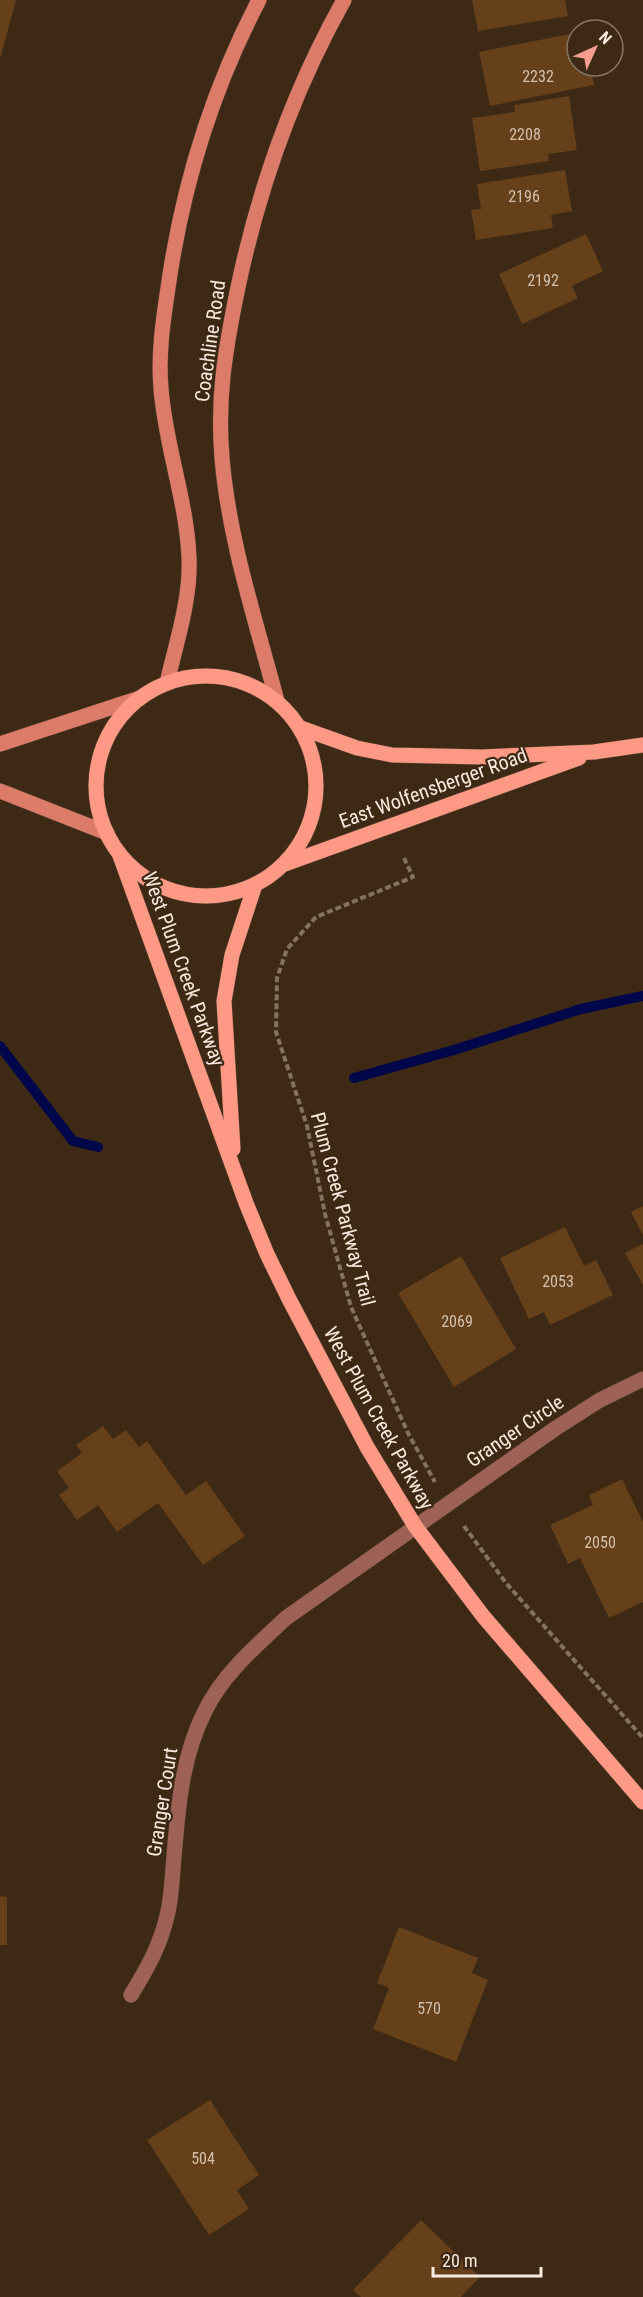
<svg xmlns="http://www.w3.org/2000/svg" width="643" height="2297" viewBox="0 0 643 2297" font-family="'Roboto Condensed',sans-serif">
<style>
.lines{fill:none;stroke-linecap:round;stroke-linejoin:round}
.stream{stroke:#00064a;stroke-width:10}
.building{fill:#65401a}
.street-casing{stroke:#584431;stroke-width:16}
.secondary-casing{stroke:#584431;stroke-width:16}
.primary-casing{stroke:#584431;stroke-width:16}
.path{stroke:#847261;stroke-width:4;stroke-dasharray:6 3;stroke-linecap:butt}
.street{stroke:#9d6155;stroke-width:15}
.secondary{stroke:#dc7b69;stroke-width:15}
.primary{stroke:#fd9985;stroke-width:15}
.labels{text-anchor:middle;stroke-width:4.5;stroke-linejoin:round;paint-order:stroke}
.number-label{font-size:16px;fill:#d3c0ad}
.street-label{font-size:20px;fill:#f8eade;stroke:#3e2915}
</style>
<rect width="100%" height="100%" fill="#3e2915"/>
<g class="lines">
<g class="stream">
<polyline points="0,1046 73,1141 98,1147"/>
<polyline points="354,1078 454,1050 581,1009 643,996"/>
</g>
</g>
<g class="building">
<polygon points="0,0 16,0 1,56 0,56"/>
<polygon points="472,0 565,0 568,16 478,31"/>
<polygon points="570,34 576,67 591,66 594,85 490,106 479,52"/>
<polygon points="569,96 577,150 548,154 549,161 480,171 472,118 515,112 514,105"/>
<polygon points="565,170 572,211 551,215 553,228 476,240 471,210 481,209 477,184"/>
<polygon points="586,234 603,271 572,286 578,298 522,324 499,274"/>
<polygon points="643,1206 643,1235 631,1212"/>
<polygon points="565,1227 584,1266 596,1260 613,1295 550,1325 544,1312 529,1319 500,1258"/>
<polygon points="643,1244 643,1285 625,1253"/>
<polygon points="461,1256 516,1349 454,1387 398,1293"/>
<polygon points="103,1426 113,1439 126,1430 139,1447 147,1441 186,1495 206,1481 245,1536 203,1565 158,1503 117,1532 98,1505 77,1520 59,1495 69,1488 57,1471 82,1453 76,1445"/>
<polygon points="622,1479 643,1522 643,1602 609,1618 580,1558 568,1564 550,1525 593,1505 589,1495"/>
<polygon points="0,1896 7,1897 7,1945 0,1945"/>
<polygon points="399,1927 478,1958 472,1973 488,1980 456,2062 373,2029 389,1988 377,1983"/>
<polygon points="210,2100 259,2175 237,2190 249,2209 209,2235 147,2140"/>
<polygon points="421,2220 480,2277 461,2297 361,2297 353,2290"/>
</g>
<g class="lines">
<g class="street-casing">
<path id="street" d="M131,1995C147,1969 160,1946 167,1916C172,1897 172,1877 174,1857C178,1807 182,1756 205,1711C223,1674 257,1645 286,1618L556,1428L600,1400L643,1379"/>
</g>
<g class="secondary-casing">
<g id="secondary">
<path d="M167,683C176,643 191,599 189,558C187,501 165,445 161,388C158,355 163,321 168,288C182,188 212,90 259,0"/>
<path d="M277,701C256,621 229,541 222,458C217,399 225,351 237,292C258,190 293,91 344,0"/>
<polyline points="0,744 140,698"/>
<polyline points="0,791 107,833"/>
</g>
</g>
<g class="primary-casing">
<g id="primary">
<circle cx="206" cy="786" r="110"/>
<polyline points="301,728 357,748 392,755 482,757 594,752 643,745"/>
<polyline points="119,853 246,1203 267,1254 289,1299 367,1447 415,1526 483,1616 643,1802"/>
<polyline points="285,864 579,758"/>
<polyline points="233,1149 224,1001 232,955 255,885"/>
</g>
</g>
<g class="path">
<polyline points="404,858 413,877 316,917 287,949 277,978 276,1032 307,1126 325,1214 351,1307 408,1433 435,1482"/>
<polyline points="464,1526 506,1583 643,1738"/>
</g>
<use href="#street" class="street"/>
<use href="#secondary" class="secondary"/>
<use href="#primary" class="primary"/>
</g>
<g class="labels">
<g class="number-label">
<text x="538" y="82">2232</text>
<text x="525" y="140">2208</text>
<text x="524" y="202">2196</text>
<text x="543" y="286">2192</text>
<text x="558" y="1287">2053</text>
<text x="457" y="1327">2069</text>
<text x="600" y="1548">2050</text>
<text x="429" y="2014">570</text>
<text x="203" y="2164">504</text>
</g>
<g class="street-label">
<text transform="translate(210 341) rotate(-82)" y="7">Coachline Road</text>
<text transform="translate(433 788) rotate(-20)" y="7">East Wolfensberger Road</text>
<text transform="translate(184 969) rotate(70)" y="7">West Plum Creek Parkway</text>
<text transform="translate(343 1209) rotate(75)" y="7">Plum Creek Parkway Trail</text>
<text transform="translate(379 1418) rotate(61)" y="7">West Plum Creek Parkway</text>
<text transform="translate(515 1431) rotate(-34)" y="7">Granger Circle</text>
<text transform="translate(162 1802) rotate(-81)" y="7">Granger Court</text>
</g>
</g>
<g transform="translate(595 48) rotate(45)"><circle r="28" fill="#3e2915" stroke="#887665" stroke-width="1.5"/>
<path d="M0-4.5L10 22L0 15L-10 22Z" fill="#f59d90"/>
<text y="-9" font-size="16" font-weight="bold" text-anchor="middle" fill="#f8eade">N</text>
</g>
<path d="M433 2267v9h108v-9" fill="none" stroke="#f8eade" stroke-width="3"/>
<text x="442" y="2267" font-size="18" fill="#f8eade" stroke="#3e2915" stroke-width="4.5" paint-order="stroke">20 m</text>
</svg>
